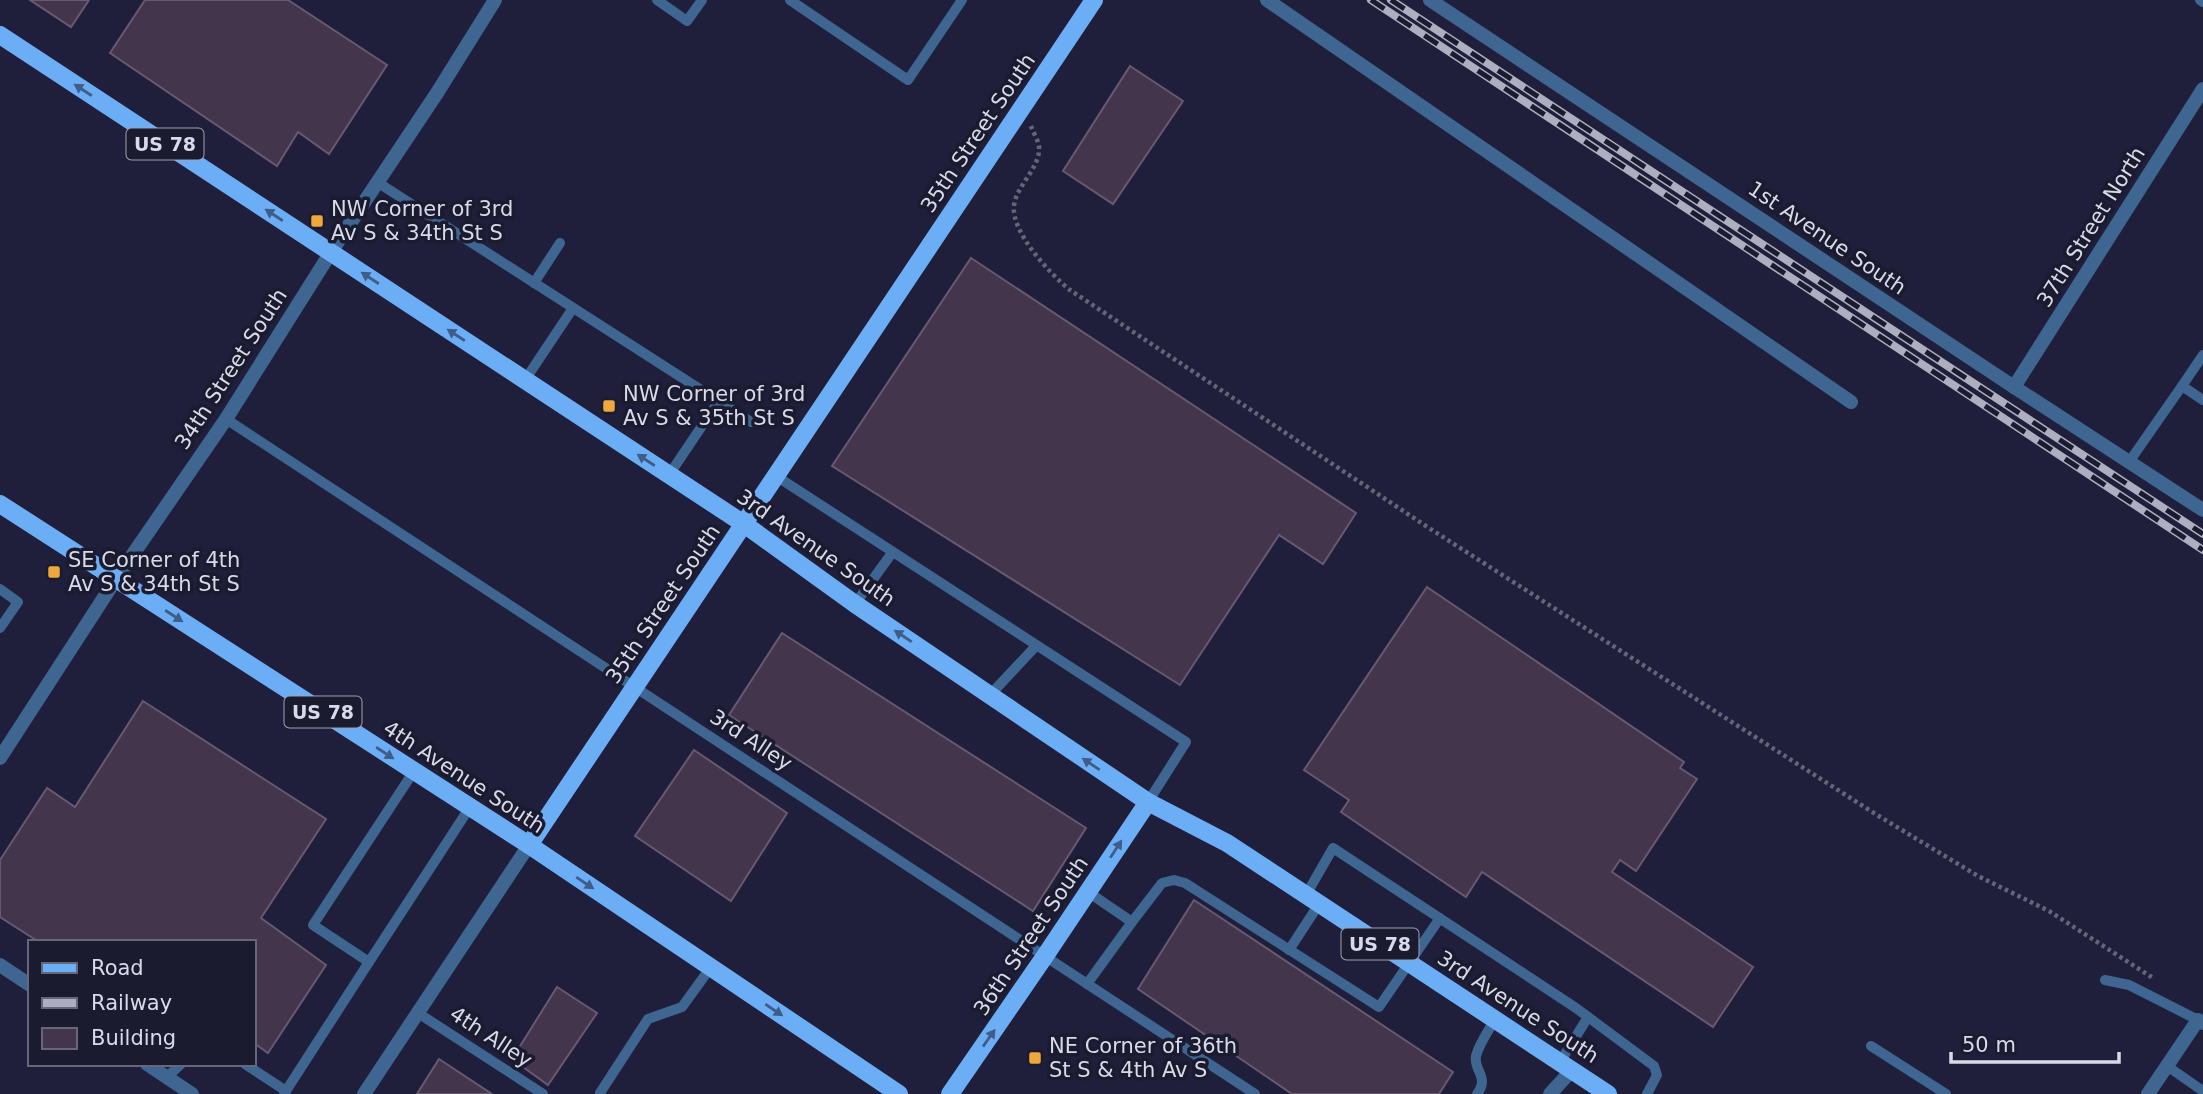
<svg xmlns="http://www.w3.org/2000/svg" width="2203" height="1094" viewBox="0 0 2203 1094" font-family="'DejaVu Sans',sans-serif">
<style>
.built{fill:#1f1f3b;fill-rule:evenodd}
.building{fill:#43354b;stroke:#675970;stroke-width:2}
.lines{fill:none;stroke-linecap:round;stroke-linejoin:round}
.path{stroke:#656578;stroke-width:4.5;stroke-dasharray:3.5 3.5;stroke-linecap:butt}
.service{stroke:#3e6691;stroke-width:10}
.minor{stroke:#3e6691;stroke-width:14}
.tertiary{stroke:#3e6691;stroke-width:14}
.primary{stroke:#6caef6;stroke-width:18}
.rail-casing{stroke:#adaebf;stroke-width:8}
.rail{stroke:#1b1b30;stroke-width:5;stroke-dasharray:16;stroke-linecap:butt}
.oneway{fill:#3f5d89}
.poi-dot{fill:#eea83c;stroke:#1b1b30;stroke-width:2.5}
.labels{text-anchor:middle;stroke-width:7;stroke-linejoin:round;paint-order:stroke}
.shield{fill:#1b1b30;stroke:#a0a1b2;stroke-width:2}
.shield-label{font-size:19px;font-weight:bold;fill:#d9dae9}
.street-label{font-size:21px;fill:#d9dae9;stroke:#1b1b30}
.poi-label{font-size:21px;fill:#d9dae9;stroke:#1b1b30;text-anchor:start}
</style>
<rect width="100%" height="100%" fill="#1b1b30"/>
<path class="built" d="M0,0H2203V1094H0ZM30,942H254V1064H30Z"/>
<g class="building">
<polygon points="30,0 89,0 71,27"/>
<polygon points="145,0 288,0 387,65 329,154 298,132 277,166 110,53"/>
<polygon points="1130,66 1183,101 1113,204 1063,171"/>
<polygon points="971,258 1356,513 1323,564 1279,535 1180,685 832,466"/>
<polygon points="1427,587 1684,762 1680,768 1697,779 1636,871 1620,860 1612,872 1753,967 1713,1027 1482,872 1466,897 1341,812 1349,800 1304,770"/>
<polygon points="782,633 1086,828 1033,911 729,715"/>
<polygon points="143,701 326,819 261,918 326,965 268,1053 254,1043 254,942 39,942 0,917 0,860 47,788 75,807"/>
<polygon points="694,750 787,813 731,901 635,836"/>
<polygon points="1194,900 1453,1072 1439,1094 1292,1094 1138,989"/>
<polygon points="557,987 597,1013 548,1085 512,1059"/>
<polygon points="439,1059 492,1094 417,1094"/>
</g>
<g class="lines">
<path class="path" d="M1031,126C1033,132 1038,140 1039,146C1041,168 1016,185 1014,206C1011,232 1050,274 1070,290L1429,528L1877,815L1978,876L2049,911L2153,978"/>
<g class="service">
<polyline points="657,0 687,21 702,0"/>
<polyline points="790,0 908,80 962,0"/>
<polyline points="2200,0 2203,2"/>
<polyline points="377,182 751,422"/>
<polyline points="534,283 560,243"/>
<polyline points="525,380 573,308"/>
<polyline points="2182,386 2203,355"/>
<polyline points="226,419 1255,1094"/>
<polyline points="2129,462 2182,386 2203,400"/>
<polyline points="669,475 718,402"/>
<polyline points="776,476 1186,742 1148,802"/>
<polyline points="0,589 18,602 0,628"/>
<polyline points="855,604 892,553"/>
<polyline points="990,695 1036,646"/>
<polyline points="1306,895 1333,848 1576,1008 1654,1066 1657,1075 1647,1094"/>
<polyline points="1132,922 1162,883 1174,880 1185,883 1379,1007 1440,918"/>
<polyline points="1289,950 1319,904"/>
<polyline points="369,962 470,807"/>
<polyline points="2105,980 2129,985 2198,1020"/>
<polyline points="1087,984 1132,922 1088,892"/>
<polyline points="418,1013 543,1094"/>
<polyline points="1871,1046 1946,1094"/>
<polyline points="1560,1062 1588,1017"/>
<polyline points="245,1064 286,1091"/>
<polyline points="2167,1066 2203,1091"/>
<polyline points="167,1077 181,1064"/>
<polyline points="600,1093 648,1019 682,1007 711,967"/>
<polyline points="284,1094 369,962 313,925 414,771"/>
<path d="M1477,1094C1490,1077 1473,1070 1476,1056C1479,1044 1489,1030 1495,1019"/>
</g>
<g class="minor">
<polyline points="1267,0 1851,402"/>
<polyline points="2014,387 2203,89"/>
<polyline points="0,758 116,579 226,419 331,252 437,93 495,0"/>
<polyline points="1550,1094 1572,1070"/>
<polyline points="2148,1094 2198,1020 2203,1023"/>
</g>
<g class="tertiary">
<polyline points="1430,0 2014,387 2203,510"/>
<polyline points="0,965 30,985"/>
<polyline points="147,1064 192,1094"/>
<polyline points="364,1094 529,845"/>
</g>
<g class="primary">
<polyline points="0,35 744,524 855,604 1148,802 1227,843 1608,1094"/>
<polyline points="0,504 529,845 899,1094"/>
<polyline points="529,845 1094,0"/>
<polyline points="950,1094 1045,956 1148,802"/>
</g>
<g class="rail-casing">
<g id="rail">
<polyline points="1371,0 2203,550"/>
<polyline points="1391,0 2203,534"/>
</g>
</g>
<use href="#rail" class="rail"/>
</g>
<defs><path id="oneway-solid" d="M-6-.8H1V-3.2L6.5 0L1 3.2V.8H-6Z" transform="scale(1.75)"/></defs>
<g class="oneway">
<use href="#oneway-solid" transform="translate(83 90) rotate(-147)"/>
<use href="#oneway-solid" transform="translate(274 215) rotate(-147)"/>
<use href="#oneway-solid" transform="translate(370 278) rotate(-147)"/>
<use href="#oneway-solid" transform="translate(456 335) rotate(-147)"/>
<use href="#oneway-solid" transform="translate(646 460) rotate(-147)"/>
<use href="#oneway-solid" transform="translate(174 616) rotate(33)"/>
<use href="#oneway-solid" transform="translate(903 636) rotate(-146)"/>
<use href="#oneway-solid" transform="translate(385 753) rotate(33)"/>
<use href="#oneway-solid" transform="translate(1091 764) rotate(-146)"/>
<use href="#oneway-solid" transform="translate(1116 849) rotate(-57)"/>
<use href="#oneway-solid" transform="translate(585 883) rotate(34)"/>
<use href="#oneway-solid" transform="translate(774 1010) rotate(34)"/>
<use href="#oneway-solid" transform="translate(989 1038) rotate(-55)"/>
</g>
<g class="poi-dot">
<rect x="310" y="214" width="14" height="14" rx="3.5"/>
<rect x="602" y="399" width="14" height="14" rx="3.5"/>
<rect x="47" y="565" width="14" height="14" rx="3.5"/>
<rect x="1028" y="1051" width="14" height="14" rx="3.5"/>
</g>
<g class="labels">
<g class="shield">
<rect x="126.5" y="128.5" width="77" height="31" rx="5"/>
<rect x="284.5" y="696.5" width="77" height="31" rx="5"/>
<rect x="1341.5" y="928.5" width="77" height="31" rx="5"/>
</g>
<g class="shield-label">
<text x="165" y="151">US 78</text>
<text x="323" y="719">US 78</text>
<text x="1380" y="951">US 78</text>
</g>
<g class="street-label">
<text transform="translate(978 133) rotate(-56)" y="7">35th Street South</text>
<text transform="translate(2091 227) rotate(-58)" y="7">37th Street North</text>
<text transform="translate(1827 238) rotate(34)" y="7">1st Avenue South</text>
<text transform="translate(231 369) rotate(-57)" y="7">34th Street South</text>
<text transform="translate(816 548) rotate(35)" y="7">3rd Avenue South</text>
<text transform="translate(663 604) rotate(-56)" y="7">35th Street South</text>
<text transform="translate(751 740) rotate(33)" y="7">3rd Alley</text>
<text transform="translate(464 777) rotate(33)" y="7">4th Avenue South</text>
<text transform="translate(1031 936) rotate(-56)" y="7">36th Street South</text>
<text transform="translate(1518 1007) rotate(33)" y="7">3rd Avenue South</text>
<text transform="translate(491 1037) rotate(33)" y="7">4th Alley</text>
</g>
<g class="poi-label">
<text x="331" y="216">NW Corner of 3rd<tspan x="331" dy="24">Av S &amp; 34th St S</tspan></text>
<text x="623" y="401">NW Corner of 3rd<tspan x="623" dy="24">Av S &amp; 35th St S</tspan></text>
<text x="68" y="567">SE Corner of 4th<tspan x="68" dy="24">Av S &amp; 34th St S</tspan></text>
<text x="1049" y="1053">NE Corner of 36th<tspan x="1049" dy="24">St S &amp; 4th Av S</tspan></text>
</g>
</g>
<rect x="28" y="940" width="228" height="126" fill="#1b1b30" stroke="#67677a" stroke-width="2"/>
<rect x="42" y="963" width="35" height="10" fill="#6caef6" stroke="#67677a" stroke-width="2"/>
<text x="91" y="975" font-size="21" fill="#d9dae9">Road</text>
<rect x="42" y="998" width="35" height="10" fill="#adaebf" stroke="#67677a" stroke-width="2"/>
<text x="91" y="1010" font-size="21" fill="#d9dae9">Railway</text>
<rect x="42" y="1028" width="35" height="21" fill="#43354b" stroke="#67677a" stroke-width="2"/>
<text x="91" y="1045" font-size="21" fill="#d9dae9">Building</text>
<path d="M1951 1052v10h168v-10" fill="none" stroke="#d9dae9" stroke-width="3.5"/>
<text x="1962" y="1052" font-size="21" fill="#d9dae9" stroke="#1b1b30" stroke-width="5" paint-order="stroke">50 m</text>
</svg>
